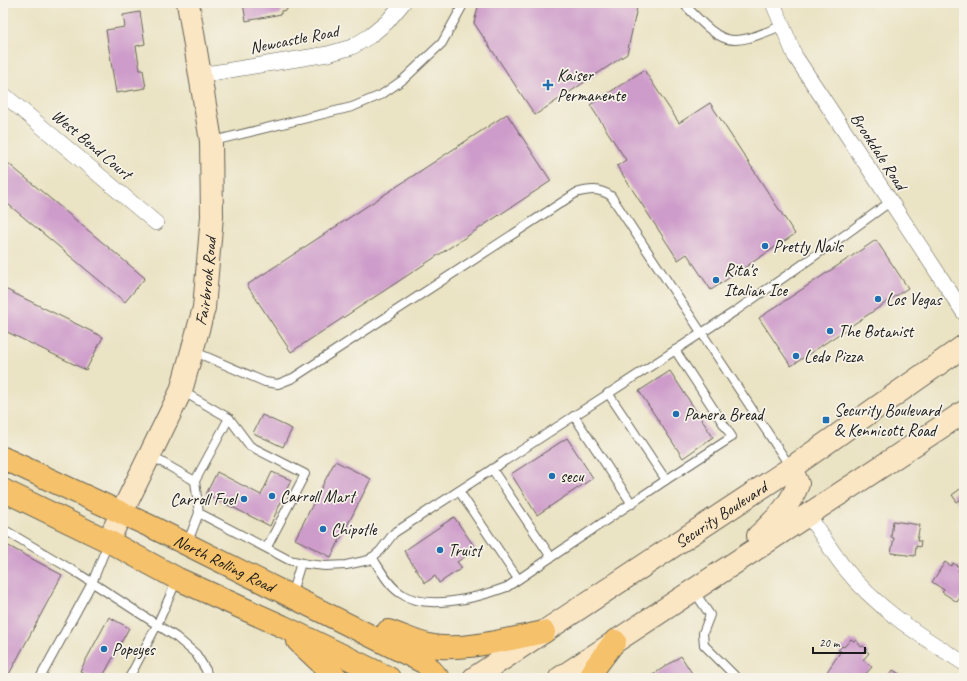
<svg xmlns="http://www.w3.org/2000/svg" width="967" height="681" viewBox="0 0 967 681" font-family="Caveat,sans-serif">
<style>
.building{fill:#ce9cca}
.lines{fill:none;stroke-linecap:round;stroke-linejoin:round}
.lane-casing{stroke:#646257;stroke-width:10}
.street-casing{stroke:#646257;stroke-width:16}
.secondary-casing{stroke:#646257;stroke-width:24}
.primary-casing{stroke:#646257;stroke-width:24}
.lane{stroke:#fff;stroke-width:8}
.street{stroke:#fff;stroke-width:15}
.secondary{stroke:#fbe6c4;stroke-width:22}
.primary{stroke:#f5c16b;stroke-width:22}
.poi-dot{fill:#1f6fb2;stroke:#f7f3e8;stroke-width:1.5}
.labels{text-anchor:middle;stroke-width:3.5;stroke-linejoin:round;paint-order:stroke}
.street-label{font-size:17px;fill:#1c1c1c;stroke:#f7f3e8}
.poi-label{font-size:17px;fill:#1c1c1c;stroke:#f7f3e8;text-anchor:start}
</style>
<rect width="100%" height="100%" fill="#f7f3e8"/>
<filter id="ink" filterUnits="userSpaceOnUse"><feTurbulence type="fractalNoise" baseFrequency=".025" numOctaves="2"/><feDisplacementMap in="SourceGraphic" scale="8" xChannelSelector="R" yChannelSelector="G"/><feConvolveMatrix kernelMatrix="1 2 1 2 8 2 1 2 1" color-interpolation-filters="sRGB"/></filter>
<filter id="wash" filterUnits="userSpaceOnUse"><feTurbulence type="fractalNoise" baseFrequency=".012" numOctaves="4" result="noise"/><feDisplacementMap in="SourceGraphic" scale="16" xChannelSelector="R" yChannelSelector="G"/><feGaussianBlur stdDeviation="0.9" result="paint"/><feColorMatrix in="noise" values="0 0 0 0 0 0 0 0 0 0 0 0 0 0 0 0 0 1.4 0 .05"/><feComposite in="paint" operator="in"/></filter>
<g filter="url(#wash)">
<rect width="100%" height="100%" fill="#eae3c4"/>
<g id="blocks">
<g class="building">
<polygon points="243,3 286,3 287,10 281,11 281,14 246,21"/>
<polygon points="479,3 638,3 627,54 535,115 474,23"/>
<polygon points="140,12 145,44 136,46 140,70 143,70 146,88 116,93 106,30 125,27 123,15"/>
<polygon points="644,70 679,123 710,103 795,234 711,290 687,254 678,260 617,166 626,160 590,105"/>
<polygon points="507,114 551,181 291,352 247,285"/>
<polygon points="3,159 145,278 125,302 3,200"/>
<polygon points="876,240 908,288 791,366 759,318"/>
<polygon points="3,288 103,337 86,370 3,330"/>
<polygon points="670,371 713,437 683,458 639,391"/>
<polygon points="262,415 292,429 283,447 253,433"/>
<polygon points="567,438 593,478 537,515 511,474"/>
<polygon points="335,461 371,479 331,557 295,539"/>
<polygon points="217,472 261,495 272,472 291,480 270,526 206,494"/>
<polygon points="963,487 964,497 957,502 952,495"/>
<polygon points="454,517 476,549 457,562 462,568 439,583 435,576 425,583 404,551"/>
<polygon points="893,521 920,525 917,541 921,541 920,547 916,546 915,556 891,553 894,538 891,537"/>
<polygon points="3,543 62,575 7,678 3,678"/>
<polygon points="945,562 951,566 953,563 960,568 958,571 964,575 964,592 957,602 942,592 944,590 932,582"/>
<polygon points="109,617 129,628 102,678 94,678 80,671"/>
<polygon points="851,639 854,641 856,640 861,647 863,646 867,649 865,650 869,653 863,660 872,667 862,678 843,678 840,676 839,678 827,678 824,676 841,651 838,650 842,646 844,647"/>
<polygon points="681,656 695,678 648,678"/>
<polygon points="893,670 906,678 887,678"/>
</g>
</g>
</g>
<g filter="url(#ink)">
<use href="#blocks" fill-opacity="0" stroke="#646257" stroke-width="1"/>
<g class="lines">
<g class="lane-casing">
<g id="lane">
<path d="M683,3C723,45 727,49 781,26"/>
<polyline points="213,141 352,107 381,95 404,79 442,43 464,3"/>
<path d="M193,351L265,382L278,384L293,378L576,193C590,189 599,188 611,196L791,468"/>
<polyline points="182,391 229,418 250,446 305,474 267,547"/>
<polyline points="574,416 632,504"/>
<polyline points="151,456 195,481"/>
<polyline points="492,469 551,557"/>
<polyline points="666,480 732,437 675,350"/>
<polyline points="459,491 518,579"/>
<polyline points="199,513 289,560 307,564 325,566 346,565 369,560 380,551 394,533 737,310 846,234 890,202"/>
<polyline points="3,529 79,574 176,637 196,654 206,670 208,678"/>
<polyline points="187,544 199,513 195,481 229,418"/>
<path d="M372,557C380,569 388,585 400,593C426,612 480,597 507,587L666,480L608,393"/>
<polyline points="694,591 710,615 703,633 704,645 737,678"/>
<polyline points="291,595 301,563"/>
<polyline points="40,678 92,583 108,543"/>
<polyline points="129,678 157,625 177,580"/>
</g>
</g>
<g class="street-casing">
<g id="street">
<polyline points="773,3 795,56 964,313"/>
<polyline points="200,75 328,54 352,47 370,36 387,22 403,3"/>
<polyline points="3,94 156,223"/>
<path d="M808,515C820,532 830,549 843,566C875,607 920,636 964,663"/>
</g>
</g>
<g class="secondary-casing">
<g id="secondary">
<path d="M758,536C775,520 790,506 798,484L791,468"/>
<path id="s1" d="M108,541L181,391L204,308L212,216L211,141L188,3"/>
<path id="s2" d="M474,678L791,468L964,346"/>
<polyline points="560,678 964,412"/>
</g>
</g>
<g class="primary-casing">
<g id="primary">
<path id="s3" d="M3,458L154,528L425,663L438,678"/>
<polyline points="3,490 108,541 178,579 282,626 389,678"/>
<path d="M388,631C401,635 415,642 428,645C460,653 512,638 544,632"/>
<polyline points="298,641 337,678"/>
<polyline points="590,678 596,666 615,641"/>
</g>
</g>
<use href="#lane" class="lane"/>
<use href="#street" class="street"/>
<use href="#secondary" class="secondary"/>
<use href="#primary" class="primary"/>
</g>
</g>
<g class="poi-dot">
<path d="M546 79h4v4h4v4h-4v4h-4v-4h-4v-4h4z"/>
<circle cx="765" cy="246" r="4"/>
<circle cx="716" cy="280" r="4"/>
<circle cx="878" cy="299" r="4"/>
<circle cx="830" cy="331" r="4"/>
<circle cx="796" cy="356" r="4"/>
<circle cx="676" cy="414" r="4"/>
<rect x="822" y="416" width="8" height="8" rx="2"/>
<circle cx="552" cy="476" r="4"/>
<circle cx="272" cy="496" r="4"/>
<circle cx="244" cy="499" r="4"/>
<circle cx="323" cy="529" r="4"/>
<circle cx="440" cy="550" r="4"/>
<circle cx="104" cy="649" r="4"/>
</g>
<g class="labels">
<g class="street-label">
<text transform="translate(294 39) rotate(-11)" y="6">Newcastle Road</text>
<text transform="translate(92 144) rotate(40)" y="6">West Bend Court</text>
<text transform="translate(879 151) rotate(57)" y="6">Brookdale Road</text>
<text dy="6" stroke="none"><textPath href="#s1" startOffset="280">Fairbrook Road</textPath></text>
<text dy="6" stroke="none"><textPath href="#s2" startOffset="296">Security Boulevard</textPath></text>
<text dy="6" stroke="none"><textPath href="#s3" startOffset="245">North Rolling Road</textPath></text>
</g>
<g class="poi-label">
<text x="557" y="81">Kaiser<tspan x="557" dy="20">Permanente</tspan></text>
<text x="773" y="252">Pretty Nails</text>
<text x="724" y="276">Rita's<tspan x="724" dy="20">Italian Ice</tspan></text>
<text x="886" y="305">Los Vegas</text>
<text x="838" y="337">The Botanist</text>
<text x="804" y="362">Ledo Pizza</text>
<text x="834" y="416">Security Boulevard<tspan x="834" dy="20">&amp; Kennicott Road</tspan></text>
<text x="684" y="420">Panera Bread</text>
<text x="560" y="482">secu</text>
<text x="280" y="502">Carroll Mart</text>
<text x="236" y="505" text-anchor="end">Carroll Fuel</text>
<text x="331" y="535">Chipotle</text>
<text x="448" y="556">Truist</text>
<text x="112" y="655">Popeyes</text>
</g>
</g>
<rect width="967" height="681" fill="none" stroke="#f7f3e8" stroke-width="16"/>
<path d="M813 647v6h52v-6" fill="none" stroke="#1c1c1c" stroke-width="2"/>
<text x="819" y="647" font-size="12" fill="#1c1c1c" stroke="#f7f3e8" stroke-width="3" paint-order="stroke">20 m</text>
</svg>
